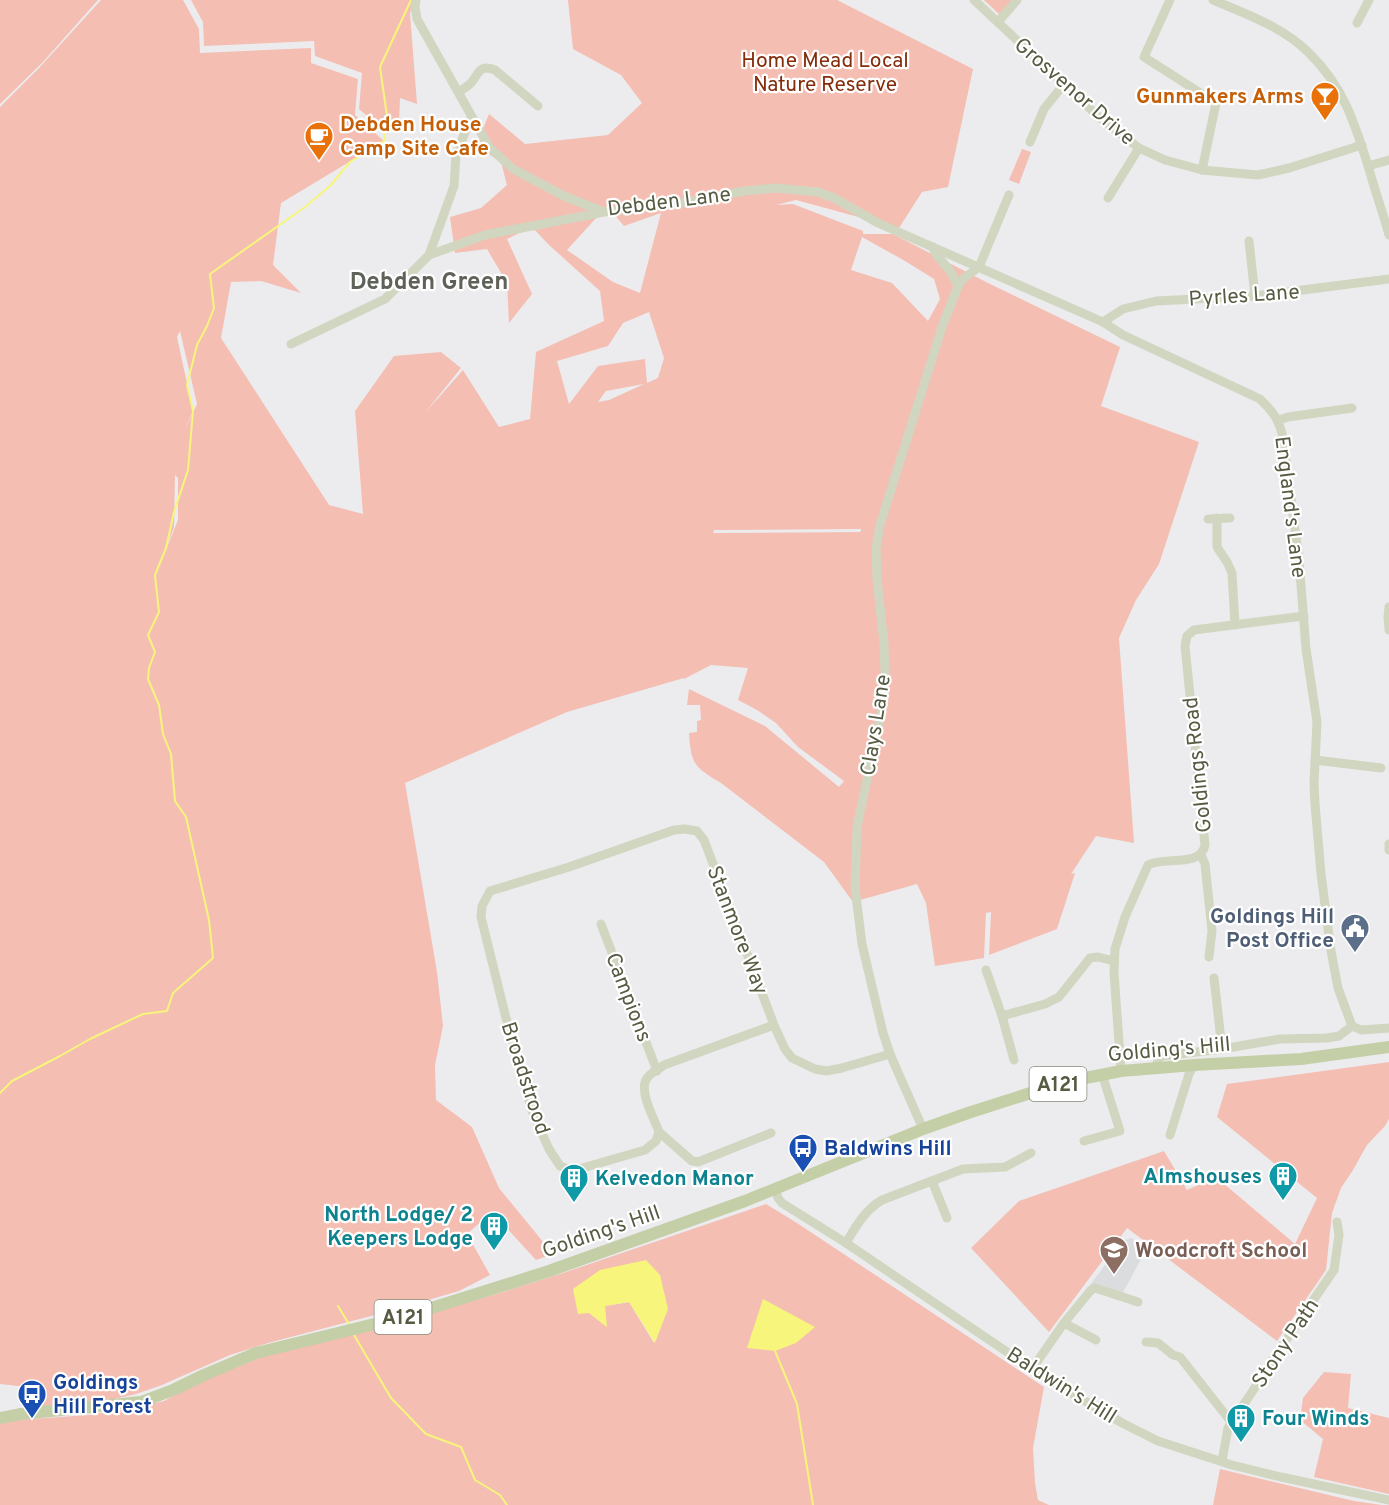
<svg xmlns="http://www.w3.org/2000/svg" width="1389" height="1505" viewBox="0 0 1389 1505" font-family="Overpass,sans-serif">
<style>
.education{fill:#dadcdd}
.green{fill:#f4beb3;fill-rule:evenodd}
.water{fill:#f7f57b}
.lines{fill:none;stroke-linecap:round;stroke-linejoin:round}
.stream{stroke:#f7f57b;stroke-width:2}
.minor{stroke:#d1d6c0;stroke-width:9}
.major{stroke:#c4cfa8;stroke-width:12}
.labels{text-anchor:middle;stroke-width:4.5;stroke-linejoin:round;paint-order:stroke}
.shield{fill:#fff;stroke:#888d7b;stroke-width:1.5}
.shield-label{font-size:20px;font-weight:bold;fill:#555c42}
.park-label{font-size:21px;fill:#852d0b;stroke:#fff}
.street-label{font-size:21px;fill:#555c42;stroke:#fff}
.food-label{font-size:21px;font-weight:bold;fill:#c56008;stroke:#fff;text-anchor:end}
.service-label{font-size:21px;font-weight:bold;fill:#4e5e75;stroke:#fff;text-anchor:end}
.transit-label{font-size:21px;font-weight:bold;fill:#164399;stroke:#fff;text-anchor:start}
.culture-label{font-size:21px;font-weight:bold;fill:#0d838f;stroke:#fff;text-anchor:end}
.education-label{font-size:21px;font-weight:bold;fill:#785e54;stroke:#fff;text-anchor:start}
.quarter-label{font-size:24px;font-weight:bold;fill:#5f6258;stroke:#fff}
</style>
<rect width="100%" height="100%" fill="#ececef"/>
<polygon class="education" points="1131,1238 1147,1248 1120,1298 1090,1285 1124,1240"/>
<g class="green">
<polygon points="0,0 98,0 43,62 0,104"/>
<path d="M101,0H183L199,29L200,53L311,48V63L358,79L355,115L384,141L281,203L273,265L301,293L261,281L231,282L221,338L329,505L363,514L355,411L394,356L441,352L461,368L424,414L463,370L499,427L530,419L536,352L604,321L600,291L549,245L532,227L507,239L532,294L509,323L507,283L487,249L455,253L450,217L481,208L507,185L501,162L476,146L489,114L525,144L608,135L642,103L621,75L573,49L568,0H837L973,69L948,187L922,192L899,228L796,200L776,205L793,204L863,231V234H893L986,282L1120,347L1101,406L1199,442L1159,564L1136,600L1119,638L1134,843L1096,836L1071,874L1075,873L1057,929L989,955L991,912L986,913L984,958L935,966L926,903L917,884L853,902L824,862L721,783C694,767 691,764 689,733L697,732V721L701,720L700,705H687L689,689L765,726L839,787L844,781L798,747L776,723L757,710L738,700L748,668L711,665L684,679V678L567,712L405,783L437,972L443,1026L435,1065L436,1100L472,1127L499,1188L553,1254L536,1260L492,1212L467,1234L490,1275L459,1291L390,1311L268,1343L230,1355L162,1385L136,1394L97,1403L37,1407C28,1403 29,1395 27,1387L0,1384V107L39,68ZM607,206L624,226L661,213L640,293L613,282L567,250ZM862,237L905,261L934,279L940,299L928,321L892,283L851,270ZM649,312L664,358L658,378L647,383L645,359L598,366L569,404L557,361L608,346L623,323ZM180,331L197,404L184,432L193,411L177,337ZM644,384L609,400L598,402L606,391ZM175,475L178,478V520L155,577L174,527ZM714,530L861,529V530L860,532L713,533Z"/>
<polygon points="191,0 414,0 410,13 417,104 400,98 399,123 388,134 359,109 362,73 315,56 314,41 204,46 203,22"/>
<polygon points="984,0 1012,0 1000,15"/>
<polygon points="1022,149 1031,152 1019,184 1009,180"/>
<polygon points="1389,1062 1389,1119 1385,1126 1367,1145 1353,1170 1341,1188 1332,1213 1326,1270 1277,1341 1127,1228 1049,1332 971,1248 1019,1201 1164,1151 1187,1190 1216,1177 1295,1244 1317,1198 1217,1117 1227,1084"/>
<path d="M766,1204L797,1223L1044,1387L1033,1448L1035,1483L1038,1500L1049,1505H0V1423L16,1420L89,1415L136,1407L164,1401L197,1383L274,1352L493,1295L560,1274ZM660,1275L654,1343L629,1302L605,1306L606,1326L589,1313Z"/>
<polygon points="1324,1372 1351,1374 1348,1408 1389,1418 1389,1494 1314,1477 1323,1439 1300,1420 1303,1398"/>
<polygon points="1220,1469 1354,1501 1382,1505 1213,1505"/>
</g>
<g class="water">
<polygon points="646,1260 660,1275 668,1309 655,1343 629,1302 605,1306 607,1327 589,1313 578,1314 573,1289 600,1270"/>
<polygon points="763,1299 815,1327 796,1343 775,1351 747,1348"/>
</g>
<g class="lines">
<g class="stream">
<polyline points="0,1093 12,1081 60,1056 90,1039 143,1014 167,1011 173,993 213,958 209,920 186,817 175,801 171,754 163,734 159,705 148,679 149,668 155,652 148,635 159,612 155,575 166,548 174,512 188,470 193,411 187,385 197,345 207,326 214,308 210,274 305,207 330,186 350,162 384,141 387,116 380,67 411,0"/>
<polyline points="338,1306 349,1324"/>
<polyline points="354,1335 391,1398 426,1434 461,1447 475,1480 500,1495 507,1505"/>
<polyline points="775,1351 797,1404 813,1505"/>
</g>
<g class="minor">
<path d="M416,0L415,7L417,19L489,147L513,169L564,196L604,212L688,202L744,191L776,188L818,192L834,198L878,223L1103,322L1123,335L1260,399C1274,413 1278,418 1283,437L1299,560L1306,649L1317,722L1314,783L1315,804L1321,874L1331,951L1338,988L1352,1026"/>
<polyline points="974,0 1100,118 1139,148 1165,160 1202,170 1258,175 1289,168 1362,145"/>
<polyline points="1170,0 1144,57 1216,103 1202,170"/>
<path d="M1213,0C1246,14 1283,27 1309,53C1344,87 1355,124 1369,169C1375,191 1383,213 1389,235"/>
<polyline points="998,22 1017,0"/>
<polyline points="1357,23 1369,0"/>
<path d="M459,92C463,89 468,86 471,83C479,73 479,64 495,70L538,106"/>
<polyline points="1030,142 1044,109 1064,84"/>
<polyline points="1368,166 1389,160"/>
<polyline points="1108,198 1139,148"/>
<polyline points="1249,241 1255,296"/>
<polyline points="933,247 935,253 951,272 958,286"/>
<polyline points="429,255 485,235 604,212"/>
<polyline points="1103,322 1123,309 1156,301 1255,296 1389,279"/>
<polyline points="291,344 385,299 429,255 454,186 456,154 471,118"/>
<polyline points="1279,420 1288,417 1352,408"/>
<polyline points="1217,518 1217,547 1227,562 1232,573 1235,625"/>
<polyline points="1208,519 1230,518"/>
<polyline points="1389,607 1388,617 1389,630"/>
<polyline points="1315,760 1381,768"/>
<polyline points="1389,844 1389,850"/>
<polyline points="1201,855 1205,864 1212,931 1209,957"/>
<polyline points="601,924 657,1071"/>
<polyline points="986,970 1002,1016 1014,1060"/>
<polyline points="1214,978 1222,1049"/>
<polyline points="1002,1016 1045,1004 1059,997 1090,958 1098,957 1114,961"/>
<path d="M774,1025L664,1065C659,1069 652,1072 648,1077C637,1089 654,1118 659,1132L656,1141L645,1150L572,1171L560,1166L549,1149L532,1111L506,1018L481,917L482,906L490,891L569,867L674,830L685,829L697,831L704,840L774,1025L785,1049L792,1058L815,1069L826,1071L842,1068L890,1054"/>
<polyline points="1156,1068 1158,1059 1163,1056 1222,1049 1280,1039 1327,1038 1339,1036 1352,1026 1361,1030 1389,1028"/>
<path d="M1121,1071L1114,972L1115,949L1125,917L1148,865C1164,856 1201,868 1205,845L1185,646L1187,636L1194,630L1304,616"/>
<polyline points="923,1129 890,1054 883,1033 862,944 855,888 857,827 881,714 885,673 884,643 877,579 876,548 880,525 942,327 958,286 963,279 979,267 1009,195"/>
<polyline points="659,1132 692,1161 698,1162 771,1133"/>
<polyline points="1170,1135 1189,1074 1194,1065"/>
<polyline points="1084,1141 1120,1131 1102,1074"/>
<polyline points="932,1181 947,1218"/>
<polyline points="775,1189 778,1198 782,1203 846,1243 1044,1377 1124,1424 1158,1441 1232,1465 1281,1477 1389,1500"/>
<path d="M846,1243C856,1226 865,1210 882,1200L963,1169L1005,1167L1031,1153"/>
<polyline points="1064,1323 1096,1340"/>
<polyline points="1146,1342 1158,1343 1173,1355 1180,1357 1232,1423"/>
<polyline points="1032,1369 1064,1323 1091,1290 1095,1288 1138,1302"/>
<polyline points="1222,1461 1228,1428 1254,1389 1275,1356 1334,1270 1339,1235 1337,1222"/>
</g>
<polyline class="major" points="0,1418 21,1414 141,1402 173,1390 204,1375 256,1353 403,1317 549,1271 745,1201 923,1129 968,1113 1065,1082 1121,1071 1194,1065 1301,1059 1389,1047"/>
</g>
<defs>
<g id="bar-pin" transform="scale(1.5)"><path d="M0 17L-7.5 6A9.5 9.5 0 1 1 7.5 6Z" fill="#e8710a" stroke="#fff"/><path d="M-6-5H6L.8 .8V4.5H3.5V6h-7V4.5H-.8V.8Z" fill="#fff"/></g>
<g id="cafe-pin" transform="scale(1.5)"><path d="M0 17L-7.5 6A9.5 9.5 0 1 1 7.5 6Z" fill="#e8710a" stroke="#fff"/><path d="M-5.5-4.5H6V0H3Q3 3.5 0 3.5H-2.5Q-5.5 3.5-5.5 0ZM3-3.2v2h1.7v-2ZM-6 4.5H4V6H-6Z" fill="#fff"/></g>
<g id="civic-pin" transform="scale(1.5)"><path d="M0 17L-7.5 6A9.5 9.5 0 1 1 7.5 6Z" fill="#5c6f8a" stroke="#fff"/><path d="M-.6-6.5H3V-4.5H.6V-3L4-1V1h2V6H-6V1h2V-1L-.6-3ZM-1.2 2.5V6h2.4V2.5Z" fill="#fff"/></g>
<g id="bus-pin" transform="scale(1.5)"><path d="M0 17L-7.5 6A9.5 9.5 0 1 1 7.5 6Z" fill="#1a4fb4" stroke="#fff"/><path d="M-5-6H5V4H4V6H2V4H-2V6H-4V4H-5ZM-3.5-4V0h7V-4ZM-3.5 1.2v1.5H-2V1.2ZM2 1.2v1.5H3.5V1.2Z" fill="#fff"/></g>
<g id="building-pin" transform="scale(1.5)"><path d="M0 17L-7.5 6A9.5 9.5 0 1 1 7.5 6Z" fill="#0f9aa8" stroke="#fff"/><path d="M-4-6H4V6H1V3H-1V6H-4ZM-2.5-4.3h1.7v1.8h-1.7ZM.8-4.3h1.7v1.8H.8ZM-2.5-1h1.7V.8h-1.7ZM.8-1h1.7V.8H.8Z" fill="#fff"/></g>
<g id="school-pin" transform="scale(1.5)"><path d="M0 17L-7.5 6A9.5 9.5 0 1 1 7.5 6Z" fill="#8d6e63" stroke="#fff"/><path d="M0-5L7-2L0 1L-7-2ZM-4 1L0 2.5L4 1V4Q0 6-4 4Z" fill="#fff"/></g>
</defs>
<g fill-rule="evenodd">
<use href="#bar-pin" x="1325" y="96"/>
<use href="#cafe-pin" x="319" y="136"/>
<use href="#civic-pin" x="1355" y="928"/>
<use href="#bus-pin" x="803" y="1148"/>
<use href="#building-pin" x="1283" y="1176"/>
<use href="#building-pin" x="574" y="1178"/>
<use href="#building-pin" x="494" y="1226"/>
<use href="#school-pin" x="1114" y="1250"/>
<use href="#bus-pin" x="32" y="1394"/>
<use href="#building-pin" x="1241" y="1418"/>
</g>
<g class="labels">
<g class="shield">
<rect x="1029.5" y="1067" width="57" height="34" rx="4.5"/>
<rect x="374.5" y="1300" width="57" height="34" rx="4.5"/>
</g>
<g class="shield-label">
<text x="1058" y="1091">A121</text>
<text x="403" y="1324">A121</text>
</g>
<g class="park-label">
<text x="825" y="67">Home Mead Local<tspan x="825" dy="24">Nature Reserve</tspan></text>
</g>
<g class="street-label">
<text transform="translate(1075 91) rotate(41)" y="7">Grosvenor Drive</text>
<text transform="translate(669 201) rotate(-7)" y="7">Debden Lane</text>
<text transform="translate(1244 295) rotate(-4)" y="7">Pyrles Lane</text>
<text transform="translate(1291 507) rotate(83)" y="7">England's Lane</text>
<text transform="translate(875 725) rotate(-81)" y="7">Clays Lane</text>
<text transform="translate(1197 765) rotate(-96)" y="7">Goldings Road</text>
<text transform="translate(738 930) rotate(69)" y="7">Stanmore Way</text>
<text transform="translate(629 997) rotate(69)" y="7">Campions</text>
<text transform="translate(1169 1049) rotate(-5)" y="7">Golding's Hill</text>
<text transform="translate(526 1078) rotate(72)" y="7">Broadstrood</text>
<text transform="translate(601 1231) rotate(-19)" y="7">Golding's Hill</text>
<text transform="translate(1285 1343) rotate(-56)" y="7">Stony Path</text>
<text transform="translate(1062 1385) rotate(32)" y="7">Baldwin's Hill</text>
</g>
<g class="food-label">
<text x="1304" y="103">Gunmakers Arms</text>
<text x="340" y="131" text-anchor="start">Debden House<tspan x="340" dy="24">Camp Site Cafe</tspan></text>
</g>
<g class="service-label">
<text x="1334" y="923">Goldings Hill<tspan x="1334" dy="24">Post Office</tspan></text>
</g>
<g class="transit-label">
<text x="824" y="1155">Baldwins Hill</text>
<text x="53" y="1389">Goldings<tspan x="53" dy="24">Hill Forest</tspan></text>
</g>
<g class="culture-label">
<text x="1262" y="1183">Almshouses</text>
<text x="595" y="1185" text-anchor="start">Kelvedon Manor</text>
<text x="473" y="1221">North Lodge/ 2<tspan x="473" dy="24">Keepers Lodge</tspan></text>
<text x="1262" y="1425" text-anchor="start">Four Winds</text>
</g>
<g class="education-label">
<text x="1135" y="1257">Woodcroft School</text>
</g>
<g class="quarter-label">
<text x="429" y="289">Debden Green</text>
</g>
</g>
</svg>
